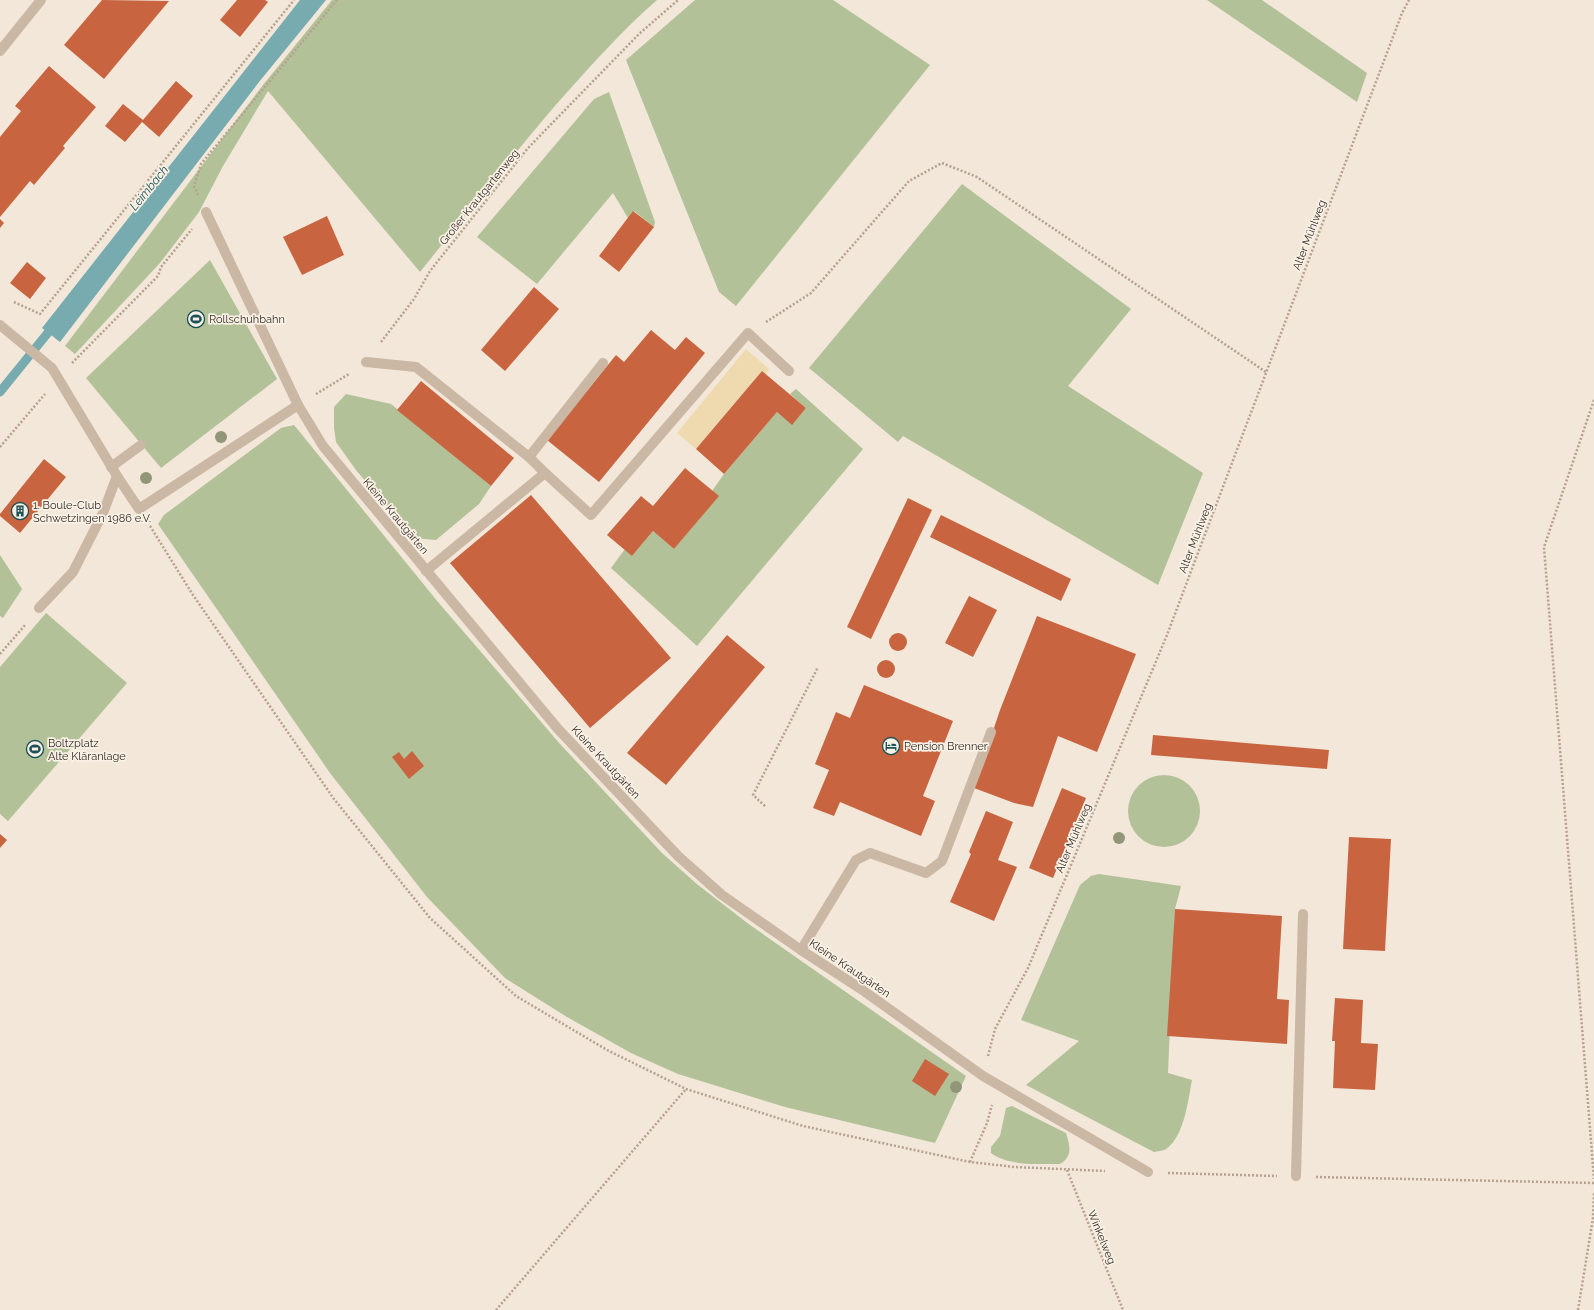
<svg xmlns="http://www.w3.org/2000/svg" width="1594" height="1310" viewBox="0 0 1594 1310" font-family="Raleway,sans-serif">
<style>
.green{fill:#b2c198}
.sand{fill:#eedaae}
.water{fill:#77abaf}
.lines{fill:none;stroke-linecap:round;stroke-linejoin:round}
.stream{stroke:#77abaf;stroke-width:9}
.building{fill:#c86540}
.path{stroke:#b5a18e;stroke-width:2.5;stroke-dasharray:2 2;stroke-linecap:butt}
.service{stroke:#cab7a4;stroke-width:10}
.minor{stroke:#cab7a4;stroke-width:10}
.tree{fill:#929678}
.labels{text-anchor:middle;stroke-width:3.5;stroke-linejoin:round;paint-order:stroke}
.street-label{font-size:11px;fill:#352b26;stroke:#f9f1e5}
.poi-label{font-size:11px;fill:#352b26;stroke:#f9f1e5;text-anchor:start}
.water-label{font-size:12px;font-style:italic;fill:#1b5157;stroke:#f9f1e5}
</style>
<rect width="100%" height="100%" fill="#f2e7d8"/>
<g class="green">
<path d="M332,0H657C620,32 587,70 554,107C508,161 464,217 420,272L268,91L223,166L199,212L160,263L75,354L65,346L263,85Z"/>
<polygon points="695,0 833,0 930,65 736,306 719,292 626,60"/>
<polygon points="1207,0 1262,0 1367,73 1357,102"/>
<polygon points="609,92 655,222 654,227 634,211 628,218 613,193 537,284 477,237 594,99"/>
<polygon points="962,184 1131,309 1068,386 1203,473 1158,585 903,436 898,442 809,368"/>
<polygon points="210,260 277,379 161,468 86,378"/>
<polygon points="796,389 863,449 697,646 611,568 625,549 632,556 653,531 674,549 718,496 712,491 724,474 777,412 792,424 806,408 790,394"/>
<polygon points="346,394 391,404 491,486 479,504 436,540 413,538 356,470 336,442 334,428 334,407"/>
<polygon points="294,425 438,602 560,744 662,853 698,885 750,925 966,1076 935,1143 785,1107 678,1074 631,1053 567,1017 505,978 427,897 330,773 158,524 164,515 281,428"/>
<polygon points="0,555 22,589 3,618 0,616"/>
<polygon points="46,613 127,683 8,821 0,814 0,667"/>
<circle cx="1164" cy="811" r="36"/>
<path d="M1099,874L1181,886L1175,909L1168,1073L1192,1080C1188,1101 1184,1137 1166,1149C1163,1151 1157,1151 1154,1152L1026,1085L1079,1041L1021,1020L1080,885L1091,876Z"/>
<path d="M1012,1106L1066,1133C1070,1146 1073,1156 1060,1164C1041,1164 1007,1166 991,1153V1147L1000,1136L1006,1108Z"/>
</g>
<polygon class="sand" points="746,349 769,369 766,374 762,371 696,449 677,433"/>
<polygon class="water" points="300,0 326,0 259,82 60,342 42,328"/>
<g class="lines">
<polyline class="stream" points="0,392 55,324"/>
</g>
<g class="building">
<polygon points="102,0 169,1 104,79 64,45"/>
<polygon points="237,0 265,0 268,2 240,37 220,20"/>
<polygon points="49,66 96,107 63,146 65,148 34,185 30,181 0,217 0,137 21,111 15,106"/>
<polygon points="176,81 193,96 159,137 142,122 125,142 105,126 123,104 143,120"/>
<polygon points="633,211 654,227 619,272 599,256"/>
<polygon points="327,216 344,255 302,275 283,237"/>
<polygon points="0,219 4,223 0,228"/>
<polygon points="27,262 46,278 30,299 10,283"/>
<polygon points="534,287 559,309 505,371 481,350"/>
<polygon points="651,330 675,350 686,337 705,353 599,482 547,440 616,355 624,362"/>
<polygon points="762,371 806,408 792,425 777,412 724,474 696,449"/>
<polygon points="421,381 514,458 491,486 397,410"/>
<polygon points="44,459 66,477 20,533 0,516 0,514"/>
<polygon points="685,468 719,496 674,549 653,531 632,556 607,535 641,496 653,506"/>
<polygon points="531,495 671,658 590,728 450,563"/>
<polygon points="908,498 932,510 871,639 847,627"/>
<polygon points="941,515 1071,579 1061,601 930,537"/>
<polygon points="969,596 997,610 973,657 945,643"/>
<polygon points="1037,616 1136,654 1097,752 1058,736 1033,807 1014,803 974,788 1000,710"/>
<circle cx="898" cy="642" r="9"/>
<polygon points="727,635 765,667 666,785 627,753"/>
<circle cx="886" cy="669" r="9"/>
<polygon points="864,685 953,721 923,796 935,801 921,836 840,802 834,816 813,808 829,770 815,764 836,712 850,718"/>
<polygon points="1153,735 1329,750 1327,769 1151,755"/>
<polygon points="412,751 424,766 409,779 392,757 399,752 404,759"/>
<polygon points="1062,788 1086,798 1053,878 1029,868"/>
<polygon points="986,811 1013,822 998,860 1017,867 994,921 950,902 971,854 969,852"/>
<polygon points="0,834 7,840 0,848"/>
<polygon points="1349,837 1391,839 1385,951 1343,949"/>
<polygon points="1175,909 1282,916 1277,999 1289,1000 1287,1044 1167,1036"/>
<polygon points="1335,998 1363,1000 1361,1043 1378,1044 1375,1090 1333,1088 1335,1041 1332,1041"/>
<polygon points="925,1059 949,1074 935,1096 912,1081"/>
</g>
<g class="lines">
<g class="path">
<polyline points="198,195 194,186 201,164 337,0"/>
<polyline points="14,302 40,314 294,0"/>
<polyline points="766,322 811,293 909,181 942,163 977,177 1266,372"/>
<polyline points="381,342 414,299 430,271 528,148 639,34 678,0"/>
<polyline points="72,363 158,276 161,267 192,229"/>
<polyline points="316,394 349,374"/>
<polyline points="1594,400 1544,547 1594,1179"/>
<polyline points="0,447 45,394"/>
<polyline points="150,526 193,595 334,799 430,918 516,996 607,1050 686,1089 803,1126 970,1162 1015,1167 1105,1171"/>
<polyline points="0,654 26,624"/>
<polyline points="765,806 753,795 818,667"/>
<polyline points="988,1056 995,1029 1028,968 1167,635 1402,13 1409,0"/>
<polyline points="970,1162 987,1123 992,1105"/>
<polyline points="1067,1170 1123,1310"/>
<polyline points="1168,1173 1277,1176"/>
<polyline points="1316,1177 1594,1183"/>
<polyline points="496,1310 686,1089"/>
<polyline points="1578,1310 1593,1218 1594,1193"/>
</g>
<g class="service">
<polyline points="206,212 298,405"/>
<polyline points="366,362 416,367 529,457 545,473 426,571"/>
<polyline points="529,457 603,363"/>
<polyline points="111,467 141,445"/>
<polyline points="545,473 591,515 748,333 789,371"/>
<polyline points="39,608 73,572 103,513 117,476"/>
<polyline points="801,950 856,860 870,853 926,873 942,861 991,732"/>
<polyline points="1296,1176 1303,914"/>
</g>
<g class="minor">
<polyline points="0,51 41,0"/>
<polyline points="0,325 52,368 117,476 139,509 298,405 323,446 558,729 678,856 722,895 801,950 861,989 983,1076 1148,1172"/>
</g>
</g>
<g class="tree">
<circle cx="221" cy="437" r="6"/>
<circle cx="146" cy="478" r="6"/>
<circle cx="1119" cy="838" r="6"/>
<circle cx="956" cy="1087" r="6"/>
</g>
<defs>
<g id="stadium-ring" transform="scale(0.9)"><circle r="9.5" fill="#f9f1e5" stroke="#1b5157" stroke-width="1.5"/><path d="M0-5a6.5 5 0 1 0 0 10a6.5 5 0 1 0 0-10ZM-3.5-1.8h7v3.6h-7Z" fill="#1b5157"/></g>
<g id="building-ring" transform="scale(0.9)"><circle r="9.5" fill="#f9f1e5" stroke="#1b5157" stroke-width="1.5"/><path d="M-4-6H4V6H1V3H-1V6H-4ZM-2.5-4.3h1.7v1.8h-1.7ZM.8-4.3h1.7v1.8H.8ZM-2.5-1h1.7V.8h-1.7ZM.8-1h1.7V.8H.8Z" fill="#1b5157"/></g>
<g id="hotel-ring" transform="scale(0.9)"><circle r="9.5" fill="#f9f1e5" stroke="#1b5157" stroke-width="1.5"/><path d="M-6-4.5h1.5V1H6V5H4.5V3h-9V5H-6ZM-4 0a1.8 1.8 0 1 1 3.6 0ZM.5 0V-2.5h3Q6-2.5 6 0Z" fill="#1b5157"/></g>
</defs>
<g fill-rule="evenodd">
<use href="#stadium-ring" x="196" y="319"/>
<use href="#building-ring" x="20" y="511"/>
<use href="#hotel-ring" x="891" y="746"/>
<use href="#stadium-ring" x="35" y="749"/>
</g>
<g class="labels">
<g class="street-label">
<text transform="translate(479 197) rotate(-51)" y="4">Großer Krautgartenweg</text>
<text transform="translate(1309 235) rotate(-69)" y="4">Alter Mühlweg</text>
<text transform="translate(396 516) rotate(50)" y="4">Kleine Krautgärten</text>
<text transform="translate(1195 538) rotate(-69)" y="4">Alter Mühlweg</text>
<text transform="translate(606 762) rotate(47)" y="4">Kleine Krautgärten</text>
<text transform="translate(1073 838) rotate(-67)" y="4">Alter Mühlweg</text>
<text transform="translate(850 968) rotate(34)" y="4">Kleine Krautgärten</text>
<text transform="translate(1102 1237) rotate(68)" y="4">Winkelweg</text>
</g>
<g class="poi-label">
<text x="209" y="323">Rollschuhbahn</text>
<text x="33" y="509">1. Boule-Club<tspan x="33" dy="13">Schwetzingen 1986 e.V.</tspan></text>
<text x="48" y="747">Boltzplatz<tspan x="48" dy="13">Alte Kläranlage</tspan></text>
<text x="904" y="750">Pension Brenner</text>
</g>
<g class="water-label">
<text transform="translate(149 188) rotate(-51)" y="4">Leimbach</text>
</g>
</g>
</svg>
